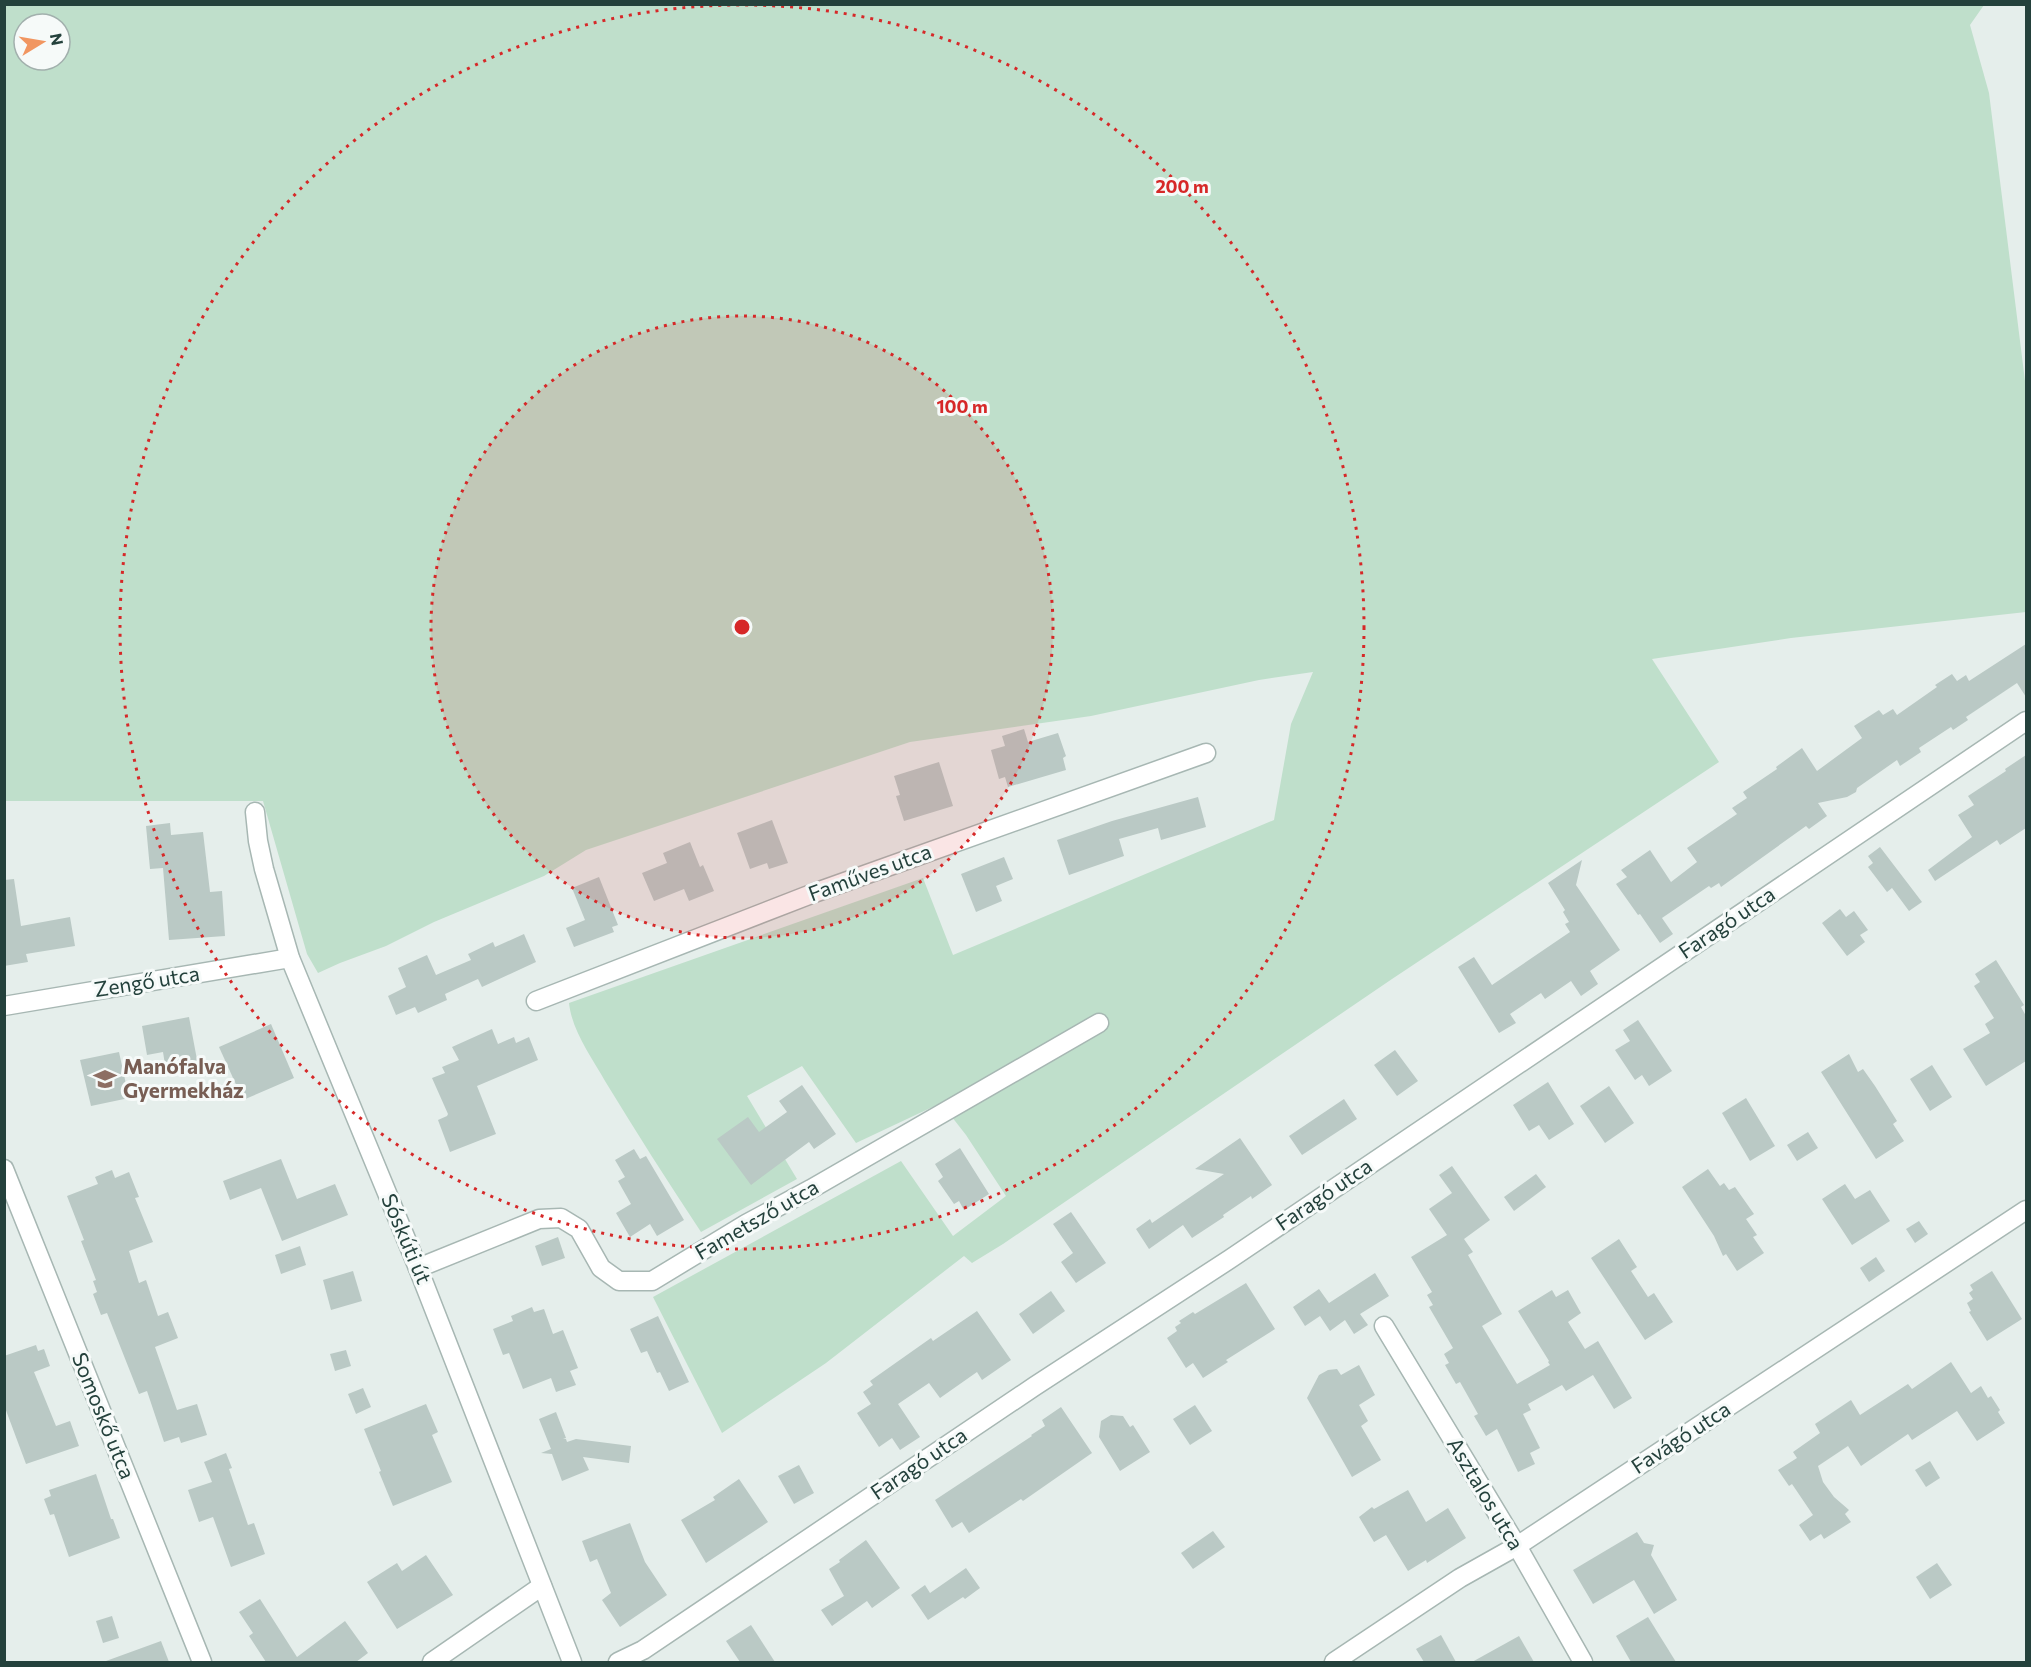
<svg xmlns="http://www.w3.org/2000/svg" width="2031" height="1667" viewBox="0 0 2031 1667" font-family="Commissioner,sans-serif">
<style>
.green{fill:#bfdfcb;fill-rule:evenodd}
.building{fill:#bac9c5}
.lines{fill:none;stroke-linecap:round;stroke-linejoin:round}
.minor-casing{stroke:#a7b7b3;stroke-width:21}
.minor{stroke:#fff;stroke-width:18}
.ring{fill:none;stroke:#d62828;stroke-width:3;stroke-dasharray:3 6}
.labels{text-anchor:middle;stroke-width:6;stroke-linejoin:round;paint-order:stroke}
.street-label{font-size:21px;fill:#24413c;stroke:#f6faf9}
.education-label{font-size:21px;font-weight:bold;fill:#785e54;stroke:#f6faf9;text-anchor:start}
.centre{fill:#d62828;stroke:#f6faf9;stroke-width:3}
.ring-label{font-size:18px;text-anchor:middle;font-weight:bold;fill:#d62828;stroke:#f6faf9;stroke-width:6;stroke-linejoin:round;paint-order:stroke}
</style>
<rect width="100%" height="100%" fill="#e5eeeb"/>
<path class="green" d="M4,5H1984L1970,25L1989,93L2026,389V612L1791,638L1652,659L1719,762L1392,979L1003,1244L972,1263L964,1256L826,1363L722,1433L653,1297L901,1161L953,1236L1006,1196L966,1135L941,1103L856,1143L802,1066L747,1096L797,1179L701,1232C668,1182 636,1132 605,1081C591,1056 572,1031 569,1003L923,878L953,955L1274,820L1291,724L1313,672L1259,680L1091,716L910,742L586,850L544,876L434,922L386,946L340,963L318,973L307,954L263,801H5ZM24,24H60V60H24Z"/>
<g class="building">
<polygon points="2026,644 2026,697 2017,683 1966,717 1968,720 1953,730 1951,727 1919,748 1921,752 1900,766 1897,760 1857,788 1856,792 1847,797 1818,803 1827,816 1809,829 1806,826 1721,887 1719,883 1711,888 1709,886 1662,918 1673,934 1660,943 1640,914 1638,915 1616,884 1627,877 1621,870 1650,850 1671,882 1697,862 1687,848 1737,814 1732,808 1747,798 1743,792 1777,769 1776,767 1802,748 1817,771 1862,738 1854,726 1879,710 1883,715 1893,709 1897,715 1937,687 1935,685 1952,674 1957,681 1966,675 1969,681"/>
<polygon points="1024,729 1028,742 1058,733 1066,756 1063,758 1066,770 1008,787 1005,777 999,779 991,750 1005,746 1002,736"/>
<polygon points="2026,755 2026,828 2000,845 1997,840 1935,881 1928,870 1972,837 1958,815 1974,805 1968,796 2006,771 2005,769"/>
<polygon points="939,762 953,806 904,821 896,796 900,795 894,776"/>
<polygon points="1198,797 1206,827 1161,840 1158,828 1119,839 1124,856 1069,875 1057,840 1112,821"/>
<polygon points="772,820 788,863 769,869 767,863 750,869 737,833"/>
<polygon points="170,823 171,835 203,832 210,892 222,891 225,936 169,940 163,868 150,869 146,826"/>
<polygon points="690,842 700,867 703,865 714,891 689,901 684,889 654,901 642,873 667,863 663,853"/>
<polygon points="1880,847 1922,902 1909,911 1892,888 1887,892 1868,867 1873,863 1868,856"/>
<polygon points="1004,857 1013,879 996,886 1002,901 976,912 961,874"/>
<polygon points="1582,860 1576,885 1620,950 1590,971 1598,984 1581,996 1571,981 1545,999 1541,993 1510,1014 1516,1023 1499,1033 1458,967 1474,957 1492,985 1570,932 1565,924 1569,922 1563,912 1565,910 1548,883"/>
<polygon points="599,877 618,925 612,927 614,932 574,947 566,928 585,920 572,888"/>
<polygon points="14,879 21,926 70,917 75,946 26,954 28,962 4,966 4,880"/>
<polygon points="1840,909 1846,917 1854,911 1868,930 1860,935 1865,942 1847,956 1822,923"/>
<polygon points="524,934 536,962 482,987 478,979 445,994 447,1000 418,1013 415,1007 396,1015 388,996 406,987 398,968 427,955 436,975 471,960 468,954 493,942 495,947"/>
<polygon points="1996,960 2024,1005 2021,1007 2026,1016 2026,1061 1986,1086 1963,1049 1990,1033 1985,1024 1994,1018 1974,986 1980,982 1975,974"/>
<polygon points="189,1017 198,1065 166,1071 163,1052 147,1055 142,1026"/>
<polygon points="1638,1020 1672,1071 1649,1086 1642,1075 1635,1080 1615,1050 1630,1041 1623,1030"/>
<polygon points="271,1024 294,1078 243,1100 219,1047"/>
<polygon points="492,1029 498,1044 514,1037 516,1043 529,1037 538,1060 477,1086 496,1134 450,1152 438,1120 447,1116 448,1114 432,1078 445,1073 442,1067 459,1060 452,1047"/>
<polygon points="1395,1050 1418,1081 1397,1096 1374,1065"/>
<polygon points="119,1052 129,1098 91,1106 80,1060"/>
<polygon points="1849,1054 1858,1072 1863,1069 1875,1086 1897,1121 1893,1124 1904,1141 1876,1159 1821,1072"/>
<polygon points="1932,1065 1952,1097 1930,1111 1910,1079"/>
<polygon points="1548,1082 1574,1124 1549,1140 1539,1125 1529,1131 1513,1105"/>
<polygon points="802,1085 836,1134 814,1149 809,1142 751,1185 717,1139 748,1117 759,1132 787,1112 779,1101"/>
<polygon points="1609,1086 1634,1123 1605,1143 1580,1106"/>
<polygon points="1746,1098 1775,1146 1750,1161 1722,1113"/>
<polygon points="1344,1099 1357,1119 1302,1155 1289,1136"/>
<polygon points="1808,1132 1818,1148 1797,1161 1787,1145"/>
<polygon points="1240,1138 1272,1185 1252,1199 1251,1196 1223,1215 1224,1217 1192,1238 1183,1225 1149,1249 1136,1229 1150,1219 1152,1223 1224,1174 1195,1169"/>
<polygon points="960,1148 989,1194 964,1210 959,1201 954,1204 938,1181 943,1177 935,1164"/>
<polygon points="634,1149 640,1159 646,1156 684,1220 657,1236 650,1224 630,1237 616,1213 631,1204 618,1181 625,1177 615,1160"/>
<polygon points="281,1159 297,1199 335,1184 348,1215 282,1241 261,1188 230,1200 223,1181"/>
<polygon points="1452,1166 1490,1220 1464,1239 1473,1252 1468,1255 1502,1314 1482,1326 1517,1384 1550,1365 1548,1362 1549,1361 1518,1311 1552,1290 1556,1297 1568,1290 1581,1313 1568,1322 1585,1349 1598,1341 1632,1398 1614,1409 1593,1375 1566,1391 1562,1385 1528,1404 1531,1410 1523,1414 1540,1448 1530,1453 1535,1464 1518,1472 1497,1429 1486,1436 1474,1416 1478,1414 1460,1382 1456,1384 1445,1365 1449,1363 1444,1354 1453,1348 1429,1307 1433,1305 1427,1295 1432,1292 1411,1257 1447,1235 1429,1209 1452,1193 1439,1175"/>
<polygon points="1708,1169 1720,1186 1724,1183 1729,1190 1735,1187 1754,1214 1746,1219 1757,1235 1753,1237 1764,1253 1737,1271 1726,1254 1723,1256 1714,1236 1682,1187"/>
<polygon points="112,1170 115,1178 129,1172 139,1197 135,1198 153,1242 129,1251 139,1283 146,1280 158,1316 168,1312 178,1338 155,1347 177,1410 197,1404 207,1435 181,1443 179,1437 164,1442 147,1391 139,1394 107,1313 101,1315 93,1294 97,1292 93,1281 96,1280 81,1241 84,1240 67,1196 98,1184 95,1177"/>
<polygon points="1536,1174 1546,1187 1514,1211 1504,1197"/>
<polygon points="1845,1184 1855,1199 1870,1190 1890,1221 1852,1245 1822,1199"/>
<polygon points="1071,1212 1106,1263 1076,1283 1061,1262 1073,1253 1053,1224"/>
<polygon points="1919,1221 1928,1234 1915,1243 1906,1229"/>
<polygon points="558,1237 565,1258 542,1266 535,1246"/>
<polygon points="1619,1239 1637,1267 1631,1271 1648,1297 1654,1293 1673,1322 1645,1340 1591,1258"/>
<polygon points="300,1246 306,1265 281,1274 275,1255"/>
<polygon points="1876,1257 1885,1271 1869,1282 1860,1268"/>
<polygon points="353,1271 362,1301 331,1310 323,1280"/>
<polygon points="1992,1271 2022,1319 1987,1341 1969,1312 1971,1311 1967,1303 1973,1299 1969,1293 1973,1290 1970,1285"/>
<polygon points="1375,1273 1389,1296 1360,1314 1368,1325 1354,1334 1345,1320 1330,1331 1320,1316 1305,1326 1293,1307 1319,1289 1329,1303"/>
<polygon points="1246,1283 1275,1329 1226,1360 1228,1362 1203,1378 1193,1363 1186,1368 1167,1338 1177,1331 1175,1327 1181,1323 1179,1321 1193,1312 1195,1314"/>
<polygon points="1051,1291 1065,1311 1033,1334 1019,1314"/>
<polygon points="532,1307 534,1312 544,1309 553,1334 563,1330 578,1368 570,1371 576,1385 556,1392 551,1378 523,1389 509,1353 503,1355 493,1329 513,1321 511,1316"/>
<polygon points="977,1311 1011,1360 982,1380 977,1372 940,1398 929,1383 898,1404 920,1437 900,1450 892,1438 879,1447 857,1413 871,1404 863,1392 873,1385 870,1381 931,1338 933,1341"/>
<polygon points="658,1316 689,1382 669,1391 660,1372 657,1373 647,1351 641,1353 630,1329"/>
<polygon points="36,1345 38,1351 44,1349 50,1366 34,1372 56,1426 70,1421 79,1446 26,1464 4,1405 4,1356"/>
<polygon points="346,1350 351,1366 335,1371 330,1354"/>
<polygon points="1951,1362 1971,1393 1981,1386 1988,1398 1991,1396 2000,1410 1998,1412 2005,1423 1977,1441 1957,1411 1912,1440 1908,1434 1861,1466 1848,1446 1818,1466 1823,1482 1834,1497 1849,1510 1845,1514 1851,1522 1824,1539 1821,1534 1810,1541 1799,1525 1813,1515 1792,1484 1789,1486 1778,1470 1797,1458 1793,1452 1820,1433 1815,1424 1851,1400 1860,1415 1908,1384 1912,1389"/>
<polygon points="1359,1365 1375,1395 1359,1405 1368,1421 1361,1426 1381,1460 1352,1477 1307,1398 1319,1375 1328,1370 1337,1369 1341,1375"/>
<polygon points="363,1388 371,1407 356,1414 348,1394"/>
<polygon points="426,1404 438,1432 432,1435 452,1482 393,1506 379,1472 381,1471 364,1429"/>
<polygon points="1195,1405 1212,1431 1190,1445 1173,1419"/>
<polygon points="1061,1407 1092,1453 1023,1501 1021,1499 969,1533 962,1522 952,1528 935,1500 1032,1436 1031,1435 1045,1426 1042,1420"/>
<polygon points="556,1412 566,1438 563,1439 566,1439 567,1442 576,1439 631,1446 629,1463 583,1457 589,1470 562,1481 552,1454 541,1453 551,1449 539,1419"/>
<polygon points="1111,1415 1123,1416 1130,1427 1133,1425 1150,1452 1120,1471 1099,1437 1101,1421"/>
<polygon points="226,1453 232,1468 229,1469 248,1525 254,1523 265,1554 231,1567 213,1517 199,1522 188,1490 212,1482 204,1462"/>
<polygon points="1930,1461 1940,1478 1926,1487 1915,1470"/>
<polygon points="799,1465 814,1493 794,1504 778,1476"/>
<polygon points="96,1474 111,1519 113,1519 120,1538 69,1557 54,1514 50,1515 44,1499 51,1496 49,1490"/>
<polygon points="739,1479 768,1522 706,1563 681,1520 715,1500 713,1497"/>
<polygon points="1408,1490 1426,1522 1448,1508 1466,1538 1427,1563 1426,1560 1408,1571 1386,1535 1374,1542 1359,1517 1372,1507 1374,1509"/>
<polygon points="630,1523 645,1562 667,1595 620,1627 602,1600 611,1593 597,1559 590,1562 582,1541"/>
<polygon points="1213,1531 1225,1547 1193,1569 1181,1553"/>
<polygon points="1637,1532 1644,1543 1654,1545 1651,1555 1677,1600 1654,1614 1634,1580 1593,1604 1573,1570"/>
<polygon points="866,1540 900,1588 872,1608 867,1601 832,1626 821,1610 844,1596 829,1569 840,1562 839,1560"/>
<polygon points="426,1555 453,1595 397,1629 367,1582 397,1563 402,1571"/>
<polygon points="1937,1563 1952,1585 1930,1599 1916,1577"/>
<polygon points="966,1568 980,1588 965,1599 963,1597 928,1620 911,1595 925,1585 930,1593"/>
<polygon points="260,1599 297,1657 345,1621 368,1653 356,1662 266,1662 249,1636 253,1633 239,1612"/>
<polygon points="112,1616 119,1638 103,1643 96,1621"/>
<polygon points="1648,1617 1676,1662 1631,1662 1616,1636"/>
<polygon points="751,1625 775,1662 740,1662 726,1641"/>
<polygon points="1441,1635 1456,1662 1424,1662 1416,1649"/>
<polygon points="1519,1636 1534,1662 1472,1662"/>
<polygon points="161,1641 169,1662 106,1662 106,1661"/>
</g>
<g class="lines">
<g class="minor-casing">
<g id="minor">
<polyline points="255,812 258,841 264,869 290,958 418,1268 572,1662"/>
<polyline points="536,1001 814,893 1206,753"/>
<polyline points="4,1006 290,958"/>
<polyline points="4,1169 202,1662"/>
<polyline points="418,1268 539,1219 561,1218 579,1229 601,1268 619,1281 652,1281 746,1224 811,1189 1099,1023"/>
<polyline points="1384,1326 1517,1546 1583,1662"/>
<polyline points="432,1662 542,1586"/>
<polyline points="618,1662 643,1650 1035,1386 1230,1259 2026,721"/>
<polyline points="1334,1662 1460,1578 1517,1546 2026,1210"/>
</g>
</g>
<use href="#minor" class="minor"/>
</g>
<circle cx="742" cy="627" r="311" fill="#d62828" fill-opacity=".12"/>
<g class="ring">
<circle cx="742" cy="627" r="311"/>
<circle cx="742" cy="627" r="622"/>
</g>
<defs>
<g id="school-bare" transform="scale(1.8)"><path d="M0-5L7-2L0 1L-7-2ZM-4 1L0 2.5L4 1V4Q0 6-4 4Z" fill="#8d6e63" stroke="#f6faf9" stroke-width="2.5" paint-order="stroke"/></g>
</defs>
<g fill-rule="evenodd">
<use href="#school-bare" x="105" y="1079"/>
</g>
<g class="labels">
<g class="street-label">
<text transform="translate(870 873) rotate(-20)" y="7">Faműves utca</text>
<text transform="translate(1727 923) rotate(-34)" y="7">Faragó utca</text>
<text transform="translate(147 982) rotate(-9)" y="7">Zengő utca</text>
<text transform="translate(1324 1195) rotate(-34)" y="7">Faragó utca</text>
<text transform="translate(757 1220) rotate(-30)" y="7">Fametsző utca</text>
<text transform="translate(406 1239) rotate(67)" y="7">Sóskúti út</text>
<text transform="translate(103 1416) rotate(68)" y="7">Somoskő utca</text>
<text transform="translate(1681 1438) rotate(-33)" y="7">Favágó utca</text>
<text transform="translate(919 1464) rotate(-34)" y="7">Faragó utca</text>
<text transform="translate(1485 1494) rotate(59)" y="7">Asztalos utca</text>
</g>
<g class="education-label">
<text x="123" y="1074">Manófalva<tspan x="123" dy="24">Gyermekház</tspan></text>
</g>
</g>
<circle cx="742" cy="627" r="9" class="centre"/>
<g class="ring-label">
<text x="1182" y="193">200 m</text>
<text x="962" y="413">100 m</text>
</g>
<rect width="2031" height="1667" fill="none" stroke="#24413c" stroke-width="12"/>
<g transform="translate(42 42) rotate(79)"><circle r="28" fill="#f6faf9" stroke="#a2b0ad" stroke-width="1.5"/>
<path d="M0-4.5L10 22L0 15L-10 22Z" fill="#f19661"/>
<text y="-9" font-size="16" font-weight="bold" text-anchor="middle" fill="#24413c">N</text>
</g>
</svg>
